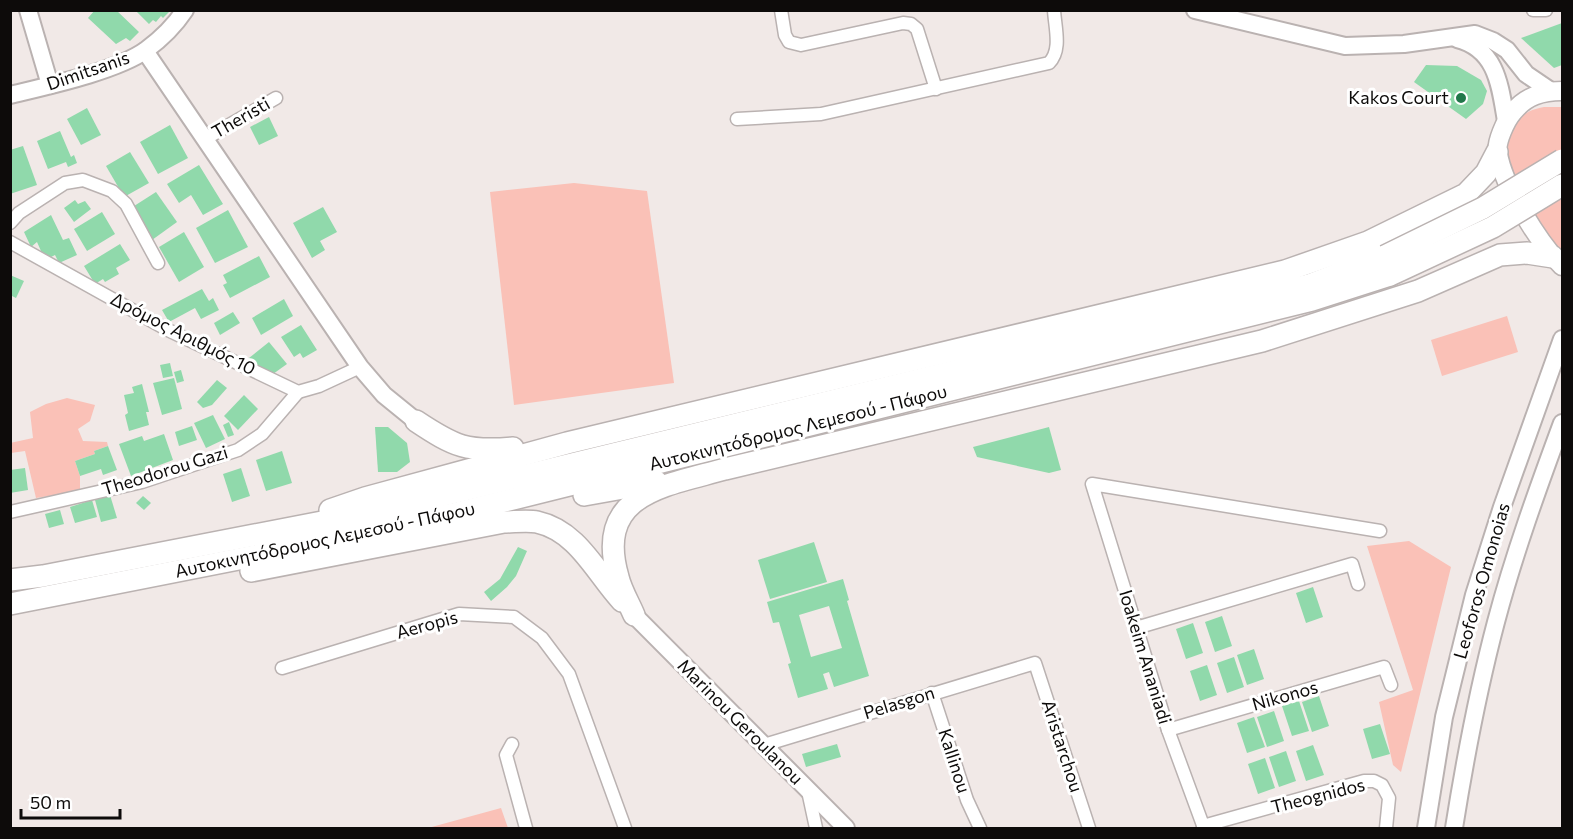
<svg xmlns="http://www.w3.org/2000/svg" width="1573" height="839" viewBox="0 0 1573 839" font-family="Commissioner,sans-serif">
<style>
.green{fill:#fac1b7}
.building{fill:#90d9ab;fill-rule:evenodd}
.lines{fill:none;stroke-linecap:round;stroke-linejoin:round}
.street-casing{stroke:#bab2b1;stroke-width:15}
.secondary-casing{stroke:#bab2b1;stroke-width:20}
.primary-casing{stroke:#bab2b1;stroke-width:21}
.highway-casing{stroke:#bab2b1;stroke-width:24}
.street{stroke:#fff;stroke-width:12}
.secondary{stroke:#fff;stroke-width:16}
.primary{stroke:#fff;stroke-width:18}
.highway{stroke:#fff;stroke-width:21}
.highway-bridge-casing{stroke:#bab2b1;stroke-width:24;stroke-linecap:butt}
.highway-bridge{stroke:#fff;stroke-width:21}
.poi-dot{fill:#21774a;stroke:#fff;stroke-width:2}
.labels{text-anchor:middle;stroke-width:6;stroke-linejoin:round;paint-order:stroke}
.street-label{font-size:18px;fill:#0d0b0a;stroke:#fff}
.poi-label{font-size:18px;fill:#0d0b0a;stroke:#fff;text-anchor:end}
</style>
<rect width="100%" height="100%" fill="#f1e9e7"/>
<g class="green">
<path d="M1544,107H1562V260L1508,174C1503,152 1507,122 1530,111C1534,109 1539,108 1544,107Z"/>
<polygon points="574,183 647,191 674,383 514,405 490,192"/>
<polygon points="1507,316 1518,352 1442,376 1431,340"/>
<polygon points="67,398 95,405 90,421 78,429 83,441 107,442 108,446 94,451 95,454 75,461 80,476 80,491 36,498 25,451 11,453 10,443 33,438 30,412 46,404"/>
<polygon points="1409,541 1451,567 1401,772 1393,765 1379,702 1413,690 1367,546"/>
<polygon points="501,808 508,828 428,828"/>
</g>
<g class="building">
<polygon points="95,10 116,10 139,32 130,41 126,38 116,44 88,18"/>
<polygon points="135,10 171,10 163,18 161,16 156,22 153,20 149,24"/>
<polygon points="1562,23 1562,65 1554,68 1521,38"/>
<polygon points="1426,65 1457,66 1481,80 1487,91 1483,104 1466,119 1414,82"/>
<polygon points="87,108 101,135 81,145 67,119"/>
<polygon points="269,117 278,136 259,145 250,127"/>
<polygon points="170,125 188,158 158,174 140,142"/>
<polygon points="60,131 71,157 74,155 77,163 68,167 66,162 48,169 37,141"/>
<polygon points="23,146 37,185 10,194 10,150"/>
<polygon points="130,152 149,183 124,197 106,166"/>
<polygon points="199,165 223,204 203,215 191,195 179,203 167,184"/>
<polygon points="156,192 177,222 152,240 131,208"/>
<polygon points="75,200 78,204 85,201 91,209 74,222 64,208"/>
<polygon points="323,207 337,232 320,241 325,250 312,258 293,223"/>
<polygon points="228,210 248,247 215,263 196,228"/>
<polygon points="102,212 115,234 87,251 74,229"/>
<polygon points="51,215 63,240 69,238 77,255 59,263 55,255 45,260 37,242 31,247 24,232"/>
<polygon points="184,232 204,267 179,282 159,247"/>
<polygon points="120,244 130,260 116,268 119,274 105,282 103,279 95,284 84,266"/>
<polygon points="259,256 270,277 230,298 223,285 227,283 223,275"/>
<polygon points="10,275 24,281 16,298 10,295"/>
<polygon points="202,289 209,301 213,298 219,310 201,319 195,308 169,322 162,310"/>
<polygon points="284,299 293,316 261,335 252,318"/>
<polygon points="233,312 240,323 220,335 214,323"/>
<polygon points="301,325 317,350 303,358 300,353 294,357 281,337"/>
<polygon points="269,342 287,364 273,374 254,365 249,358"/>
<polygon points="170,363 173,376 163,378 160,365"/>
<polygon points="181,370 184,381 177,383 174,372"/>
<polygon points="174,378 182,409 162,415 153,383"/>
<polygon points="217,380 227,388 212,405 203,408 197,402"/>
<polygon points="142,384 149,412 146,412 149,425 129,431 125,415 128,413 124,395 134,393 132,387"/>
<polygon points="244,395 258,409 238,430 224,416"/>
<polygon points="213,415 225,439 206,448 194,423"/>
<polygon points="229,422 234,435 228,437 223,425"/>
<polygon points="192,426 197,440 179,446 175,432"/>
<polygon points="375,427 388,427 407,443 410,462 397,472 378,472"/>
<polygon points="1049,427 1061,470 1049,473 977,457 973,447"/>
<polygon points="164,434 173,460 131,476 119,444 142,436 144,441"/>
<polygon points="108,446 117,470 103,475 101,469 80,476 75,461 95,454 94,451"/>
<polygon points="282,451 292,483 266,491 256,460"/>
<polygon points="25,468 28,490 10,493 10,470"/>
<polygon points="241,468 250,496 232,502 223,474"/>
<polygon points="110,495 117,518 101,522 95,500"/>
<polygon points="143,496 151,503 144,510 136,503"/>
<polygon points="92,500 97,517 75,523 70,507"/>
<polygon points="60,510 64,524 49,528 45,514"/>
<polygon points="814,542 827,582 770,599 758,560"/>
<polygon points="518,547 527,551 516,576 507,587 491,601 484,592 500,579"/>
<path d="M843,579L849,600L847,601L869,676L834,687L829,672L823,674L828,689L798,698L788,664L791,663L779,622L773,623L767,602ZM829,606L842,648L811,657L799,615Z"/>
<polygon points="1313,587 1323,617 1306,623 1296,593"/>
<polygon points="1222,616 1232,646 1215,652 1205,622"/>
<polygon points="1193,623 1203,653 1186,659 1176,629"/>
<polygon points="1254,649 1264,679 1247,685 1237,655"/>
<polygon points="1234,657 1244,687 1227,693 1217,663"/>
<polygon points="1207,665 1217,695 1200,701 1190,671"/>
<polygon points="1319,696 1329,726 1312,732 1302,702"/>
<polygon points="1299,701 1309,731 1292,736 1282,706"/>
<polygon points="1274,711 1284,741 1267,747 1257,717"/>
<polygon points="1254,717 1265,747 1247,753 1237,723"/>
<polygon points="1380,724 1390,754 1372,759 1363,729"/>
<polygon points="837,744 841,757 806,767 802,754"/>
<polygon points="1313,745 1324,775 1306,781 1296,751"/>
<polygon points="1286,751 1296,781 1279,787 1269,757"/>
<polygon points="1265,758 1275,788 1258,794 1248,764"/>
</g>
<g class="lines">
<g class="street-casing">
<g id="street">
<polyline points="781,10 785,35 789,42 801,45 903,23 911,24 917,29 936,89"/>
<polyline points="1533,10 1546,10"/>
<path d="M737,119L821,114L1049,63C1062,50 1055,28 1054,10"/>
<polyline points="205,139 276,98"/>
<polyline points="10,223 19,213 65,183 83,180 112,191 126,204 158,263"/>
<polyline points="10,242 168,330 298,392 319,386 360,367"/>
<polyline points="10,512 142,482 238,450 262,434 298,392"/>
<polyline points="1136,628 1352,564 1358,584"/>
<polyline points="282,668 459,614 514,617 542,638 569,674 625,828"/>
<polyline points="932,693 967,800 980,828"/>
<polyline points="1168,730 1384,667 1391,685"/>
<polyline points="512,744 506,755 526,828"/>
<polyline points="764,745 1035,663 1089,828"/>
<polyline points="808,791 816,828"/>
<polyline points="1203,826 1364,781 1374,781 1382,785 1389,798 1386,828"/>
<polyline points="1204,828 1168,730 1092,484 1380,531"/>
</g>
</g>
<g class="secondary-casing">
<g id="secondary">
<polyline points="28,10 50,85"/>
<polyline points="1195,10 1345,46 1404,44 1475,34 1493,41 1507,50 1526,74 1551,91"/>
<path d="M1457,39C1497,49 1500,86 1506,121"/>
<polyline points="145,51 360,367 384,395 416,421"/>
<path d="M10,95C47,86 117,71 146,50C161,39 175,25 185,10"/>
<polyline points="634,615 846,828"/>
<polyline points="1426,828 1444,717 1474,595 1502,507 1562,339"/>
<path d="M1454,828C1465,759 1478,690 1496,622C1514,554 1538,488 1562,423"/>
</g>
</g>
<g class="primary-casing">
<path id="primary" d="M1562,91C1542,91 1526,96 1513,112C1506,120 1495,143 1498,154C1504,187 1539,243 1562,266"/>
</g>
<g class="highway-casing">
<g id="highway">
<path d="M416,421C455,447 467,452 513,448"/>
<polyline points="584,495 657,482"/>
<polyline points="330,510 365,498 567,443 1285,271 1368,242 1466,194 1486,173 1497,152"/>
<path d="M251,571L504,522C514,522 527,520 537,522C578,531 596,573 622,601"/>
<polyline points="10,580 43,576 374,512 1309,285 1385,256"/>
<polyline points="10,604 259,555 457,513 1312,300 1390,275"/>
<path d="M634,615C629,603 621,590 618,577C594,493 665,486 725,469L1262,341L1418,291L1500,255L1527,253L1553,257"/>
</g>
</g>
<use href="#street" class="street"/>
<use href="#secondary" class="secondary"/>
<use href="#primary" class="primary"/>
<use href="#highway" class="highway"/>
<g class="highway-bridge-casing">
<g id="highway-bridge">
<polyline points="1385,256 1483,208 1562,160"/>
<polyline points="1390,275 1493,227 1562,185"/>
</g>
</g>
<use href="#highway-bridge" class="highway-bridge"/>
</g>
<circle class="poi-dot" cx="1461" cy="98" r="6"/>
<g class="labels">
<g class="street-label">
<text transform="translate(88 71) rotate(-19)" y="6">Dimitsanis</text>
<text transform="translate(241 118) rotate(-30)" y="6">Theristi</text>
<text transform="translate(183 334) rotate(27)" y="6">Δρόμος Αριθμός 10</text>
<text transform="translate(798 428) rotate(-14)" y="6">Αυτοκινητόδρομος Λεμεσού - Πάφου</text>
<text transform="translate(165 471) rotate(-17)" y="6">Theodorou Gazi</text>
<text transform="translate(325 540) rotate(-12)" y="6">Αυτοκινητόδρομος Λεμεσού - Πάφου</text>
<text transform="translate(1482 581) rotate(-74)" y="6">Leoforos Omonoias</text>
<text transform="translate(427 625) rotate(-15)" y="6">Aeropis</text>
<text transform="translate(1145 657) rotate(73)" y="6">Ioakeim Ananiadi</text>
<text transform="translate(1285 696) rotate(-16)" y="6">Nikonos</text>
<text transform="translate(899 703) rotate(-17)" y="6">Pelasgon</text>
<text transform="translate(740 722) rotate(45)" y="6">Marinou Geroulanou</text>
<text transform="translate(1062 746) rotate(72)" y="6">Aristarchou</text>
<text transform="translate(954 761) rotate(72)" y="6">Kallinou</text>
<text transform="translate(1318 796) rotate(-14)" y="6">Theognidos</text>
</g>
<g class="poi-label">
<text x="1449" y="104">Kakos Court</text>
</g>
</g>
<rect width="1573" height="839" fill="none" stroke="#0d0b0a" stroke-width="24"/>
<path d="M21 809v9h99v-9" fill="none" stroke="#0d0b0a" stroke-width="3"/>
<text x="30" y="809" font-size="18" fill="#0d0b0a" stroke="#ffffff" stroke-width="4.5" paint-order="stroke">50 m</text>
</svg>
